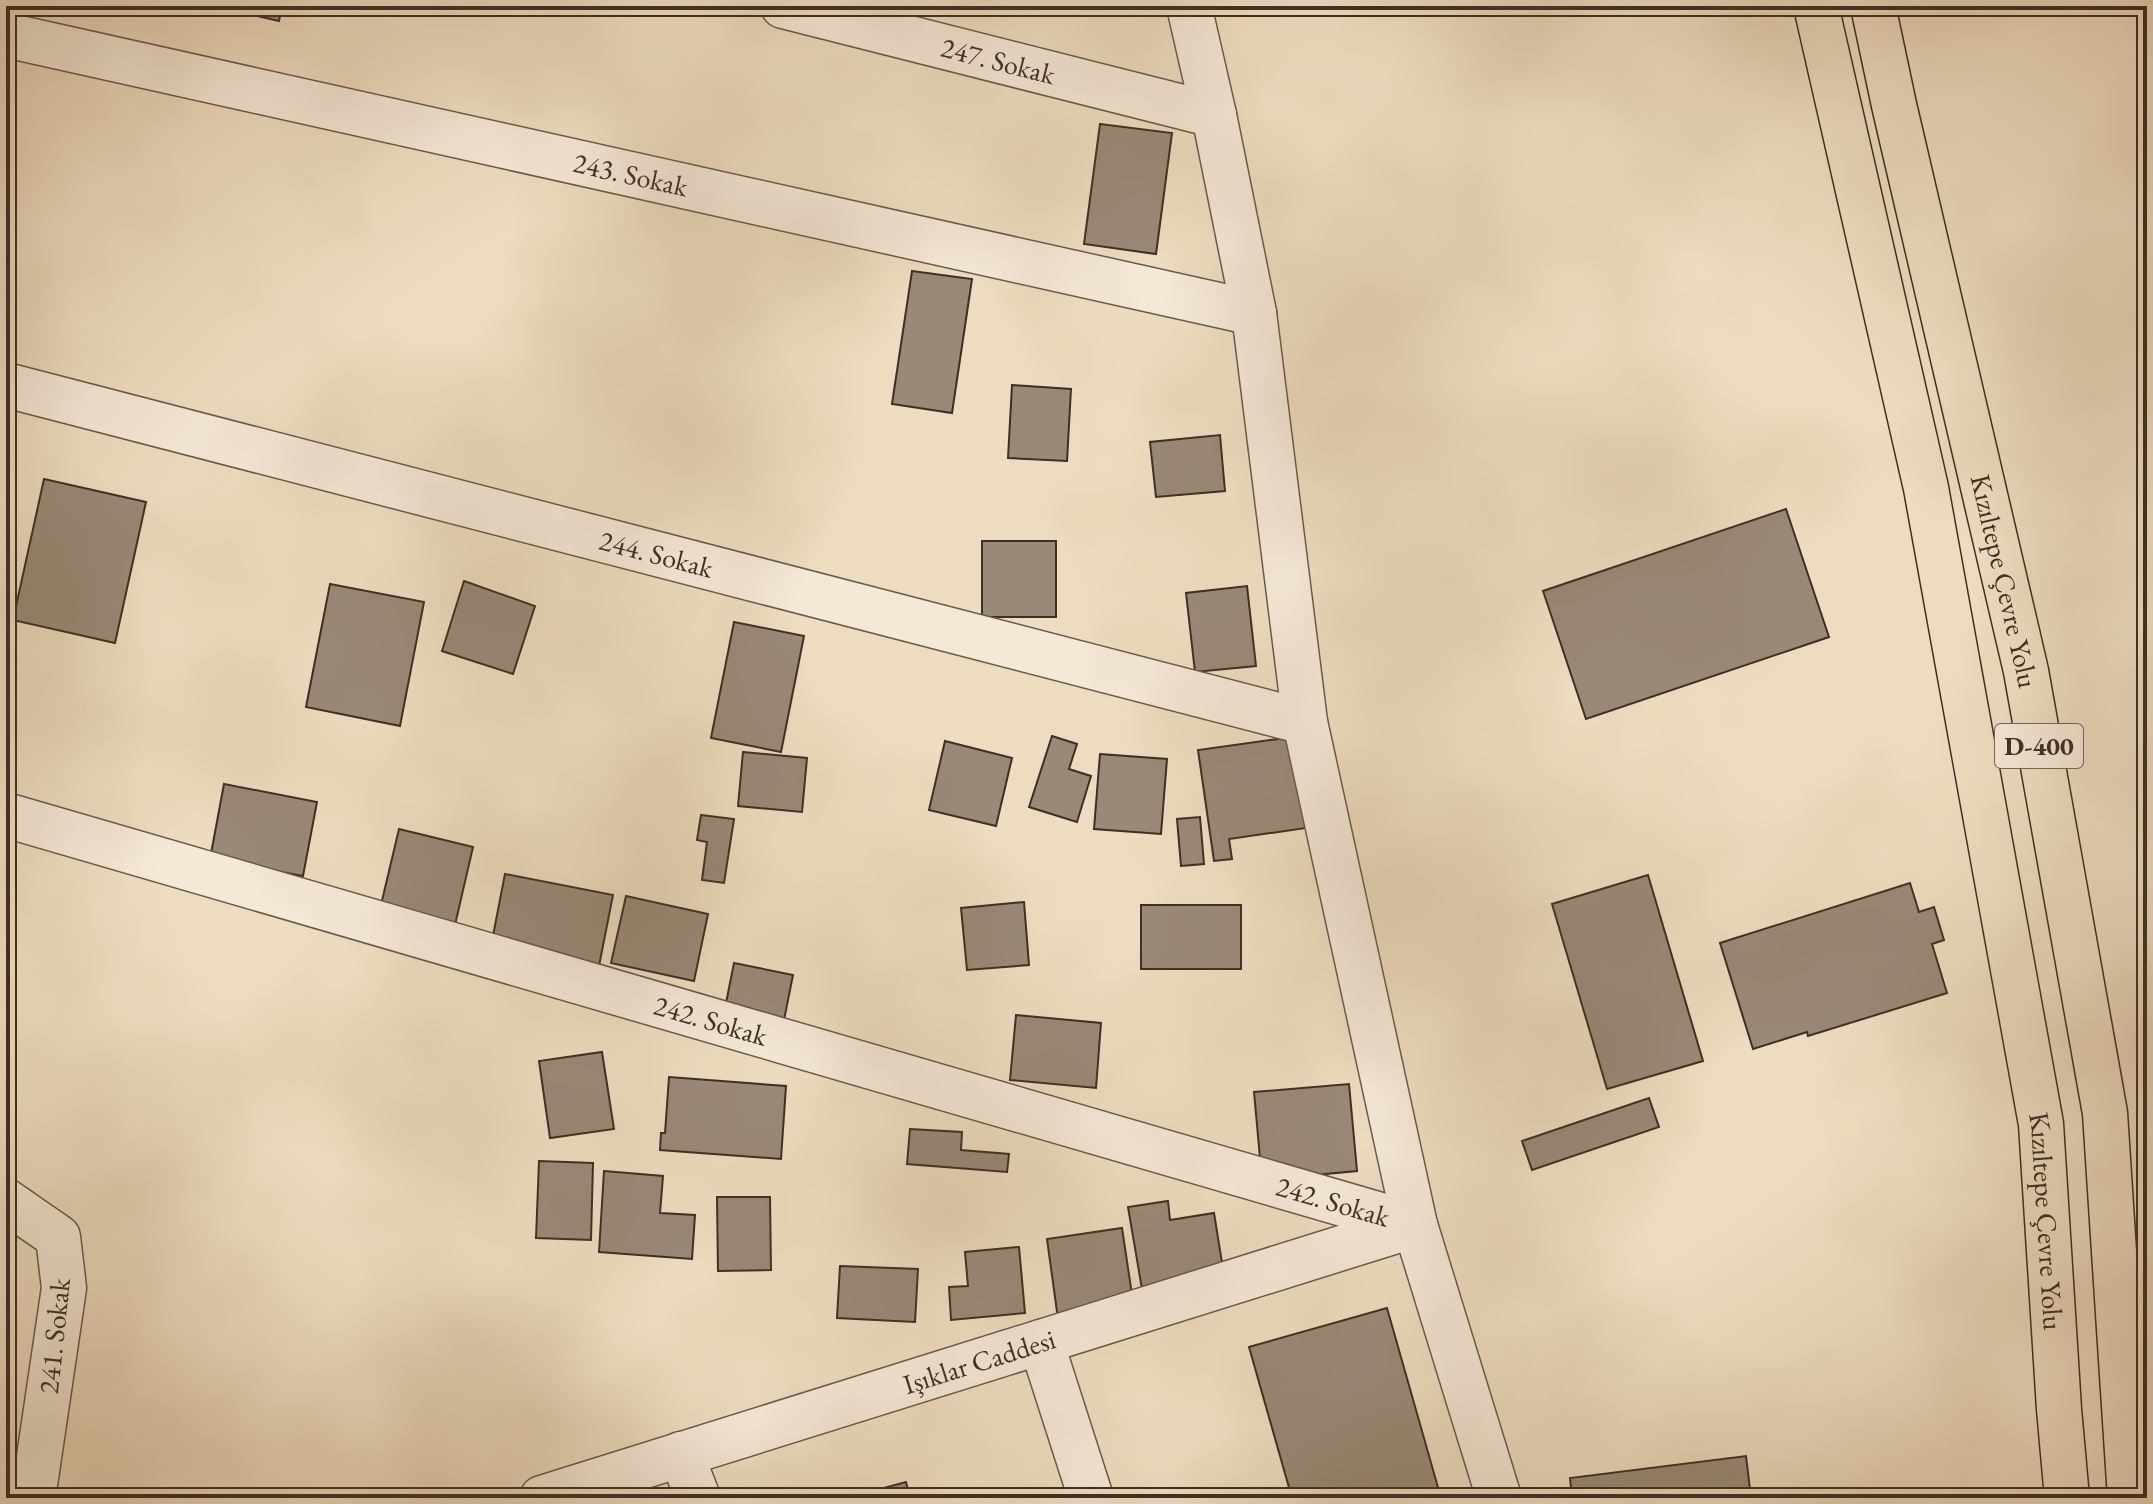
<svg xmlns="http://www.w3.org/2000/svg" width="2153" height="1504" viewBox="0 0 2153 1504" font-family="'EB Garamond',serif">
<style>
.building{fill:#998977;stroke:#3d2f27;stroke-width:2}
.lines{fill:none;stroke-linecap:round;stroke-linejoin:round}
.minor-casing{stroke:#695a4d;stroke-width:47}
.tertiary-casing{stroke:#695a4d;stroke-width:47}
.trunk-casing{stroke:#3d2f27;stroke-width:47}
.minor{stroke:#f4e8d6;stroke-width:44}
.tertiary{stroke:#f4e8d6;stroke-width:44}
.trunk{stroke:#eedcc0;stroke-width:44}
.labels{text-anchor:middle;stroke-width:7;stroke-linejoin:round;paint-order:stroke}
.shield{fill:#f4e8d6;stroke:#74665c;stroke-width:2}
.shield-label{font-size:26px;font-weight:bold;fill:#3d2f27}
.street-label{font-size:28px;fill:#3d2f27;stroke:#f4e8d6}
</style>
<rect width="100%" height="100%" fill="#eedcc0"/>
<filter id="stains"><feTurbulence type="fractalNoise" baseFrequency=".0025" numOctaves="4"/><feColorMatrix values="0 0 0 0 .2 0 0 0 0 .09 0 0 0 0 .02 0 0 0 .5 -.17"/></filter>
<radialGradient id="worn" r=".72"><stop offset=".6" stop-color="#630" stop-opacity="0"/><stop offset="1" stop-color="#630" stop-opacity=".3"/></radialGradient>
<g class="building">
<polygon points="232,6 282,6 279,21 231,10"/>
<polygon points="1100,124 1172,133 1156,254 1084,244"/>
<polygon points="912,271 972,279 952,413 892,404"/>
<polygon points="1012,385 1071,389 1067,461 1008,458"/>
<polygon points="1220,435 1225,491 1156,497 1150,442"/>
<polygon points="44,479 146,502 115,643 13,620"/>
<polygon points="1786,509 1829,637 1586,719 1543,591"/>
<rect x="982" y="541" width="74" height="76"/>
<polygon points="464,581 535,606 513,674 442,651"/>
<polygon points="330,584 424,602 400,726 306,707"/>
<polygon points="1247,586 1256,666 1195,672 1186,593"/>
<polygon points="734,622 804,636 781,752 711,738"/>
<polygon points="1052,736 1077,744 1069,769 1091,776 1077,822 1029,807"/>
<polygon points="1300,736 1313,827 1229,839 1232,859 1214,861 1198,750"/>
<polygon points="945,741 1012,758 996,826 929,810"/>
<polygon points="743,752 807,758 802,812 738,806"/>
<polygon points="1100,754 1167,759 1161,834 1094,829"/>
<polygon points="224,784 317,802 303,876 210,859"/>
<polygon points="701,815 734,819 724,883 702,880 707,842 697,840"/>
<polygon points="1200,817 1204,864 1181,866 1177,819"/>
<polygon points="399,829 473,847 455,925 380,909"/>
<polygon points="505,874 613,895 599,966 491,946"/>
<polygon points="1648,875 1703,1061 1607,1089 1552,904"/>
<polygon points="1910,883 1919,912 1934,907 1944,940 1932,944 1947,993 1808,1036 1807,1032 1753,1049 1720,943"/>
<polygon points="626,896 708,914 694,981 611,963"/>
<polygon points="1024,902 1029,965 967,970 961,908"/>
<rect x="1141" y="905" width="100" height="64"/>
<polygon points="734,963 793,975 781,1035 722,1023"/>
<polygon points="1016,1015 1101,1023 1096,1088 1010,1080"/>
<polygon points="602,1052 614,1129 550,1138 539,1061"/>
<polygon points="669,1077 786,1086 781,1159 660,1150 661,1133 665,1133"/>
<polygon points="1349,1084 1357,1171 1262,1180 1254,1092"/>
<polygon points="1649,1098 1659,1127 1532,1170 1522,1141"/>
<polygon points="910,1129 962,1132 961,1150 1009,1154 1007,1172 907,1164"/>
<polygon points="539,1161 593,1163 591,1240 536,1238"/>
<polygon points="604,1171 663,1176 660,1213 695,1215 692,1259 599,1252"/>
<polygon points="717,1197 770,1197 771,1270 718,1271"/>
<polygon points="1168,1201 1170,1220 1214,1213 1224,1275 1142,1289 1128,1207"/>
<polygon points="1122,1228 1134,1308 1058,1319 1047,1239"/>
<polygon points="1019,1247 1025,1313 951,1320 949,1287 968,1286 965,1252"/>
<polygon points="840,1266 918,1269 915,1322 837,1318"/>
<polygon points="1387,1308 1441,1498 1292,1498 1249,1347"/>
<polygon points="1746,1456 1751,1498 1572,1498 1570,1478"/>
<polygon points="906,1482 910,1498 847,1498"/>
</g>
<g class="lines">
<g class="minor-casing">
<g id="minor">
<path id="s1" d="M783,6L1214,115"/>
<polyline points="1189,6 1214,115 1254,313 1305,722 1415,1225 1499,1498"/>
<path id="s2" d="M6,35L1254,313"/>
<path id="s3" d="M6,385L1305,722"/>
<path id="s4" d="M6,815L1415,1225"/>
<polyline points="6,1201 58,1237 64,1288 33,1498"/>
<polyline points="1041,1342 1091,1498"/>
<polyline points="681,1454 698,1498"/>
</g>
</g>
<g class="tertiary-casing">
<g id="tertiary">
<path id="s5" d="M542,1498L1415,1225"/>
</g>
</g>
<g class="trunk-casing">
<g id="trunk">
<path id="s6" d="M1816,6L1926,488L2041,1124L2059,1409L2067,1498"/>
<path id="s7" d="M1873,6L1894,105L2026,671L2105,1113L2130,1498"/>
</g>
</g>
<use href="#minor" class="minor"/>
<use href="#tertiary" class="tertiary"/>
<use href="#trunk" class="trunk"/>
</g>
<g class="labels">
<rect class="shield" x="1995" y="724" width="88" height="44" rx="6"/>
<g class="shield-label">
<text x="2039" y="755">D-400</text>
</g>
<g class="street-label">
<text dy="10" stroke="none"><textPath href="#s1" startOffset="222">247. Sokak</textPath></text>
<text dy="10" stroke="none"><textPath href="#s2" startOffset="640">243. Sokak</textPath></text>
<text dy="10" stroke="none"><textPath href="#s3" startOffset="672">244. Sokak</textPath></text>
<text dy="10" stroke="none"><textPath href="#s7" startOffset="590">Kızıltepe Çevre Yolu</textPath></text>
<text dy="10" stroke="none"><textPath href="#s4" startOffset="734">242. Sokak</textPath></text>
<text dy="10" stroke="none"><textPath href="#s4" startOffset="1382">242. Sokak</textPath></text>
<text dy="10" stroke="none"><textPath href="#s6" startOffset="1238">Kızıltepe Çevre Yolu</textPath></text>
<text transform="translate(54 1336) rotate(-84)" y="10">241. Sokak</text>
<text dy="10" stroke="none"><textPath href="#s5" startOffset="458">Işıklar Caddesi</textPath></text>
</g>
</g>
<rect width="2153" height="1504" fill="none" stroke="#eedcc0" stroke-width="32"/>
<rect x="8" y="8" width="2137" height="1488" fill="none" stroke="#3d2f27" stroke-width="4"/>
<rect x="16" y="16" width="2121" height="1472" fill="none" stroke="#3d2f27" stroke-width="2"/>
<rect width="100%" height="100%" filter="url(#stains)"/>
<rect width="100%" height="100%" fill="url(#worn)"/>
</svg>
